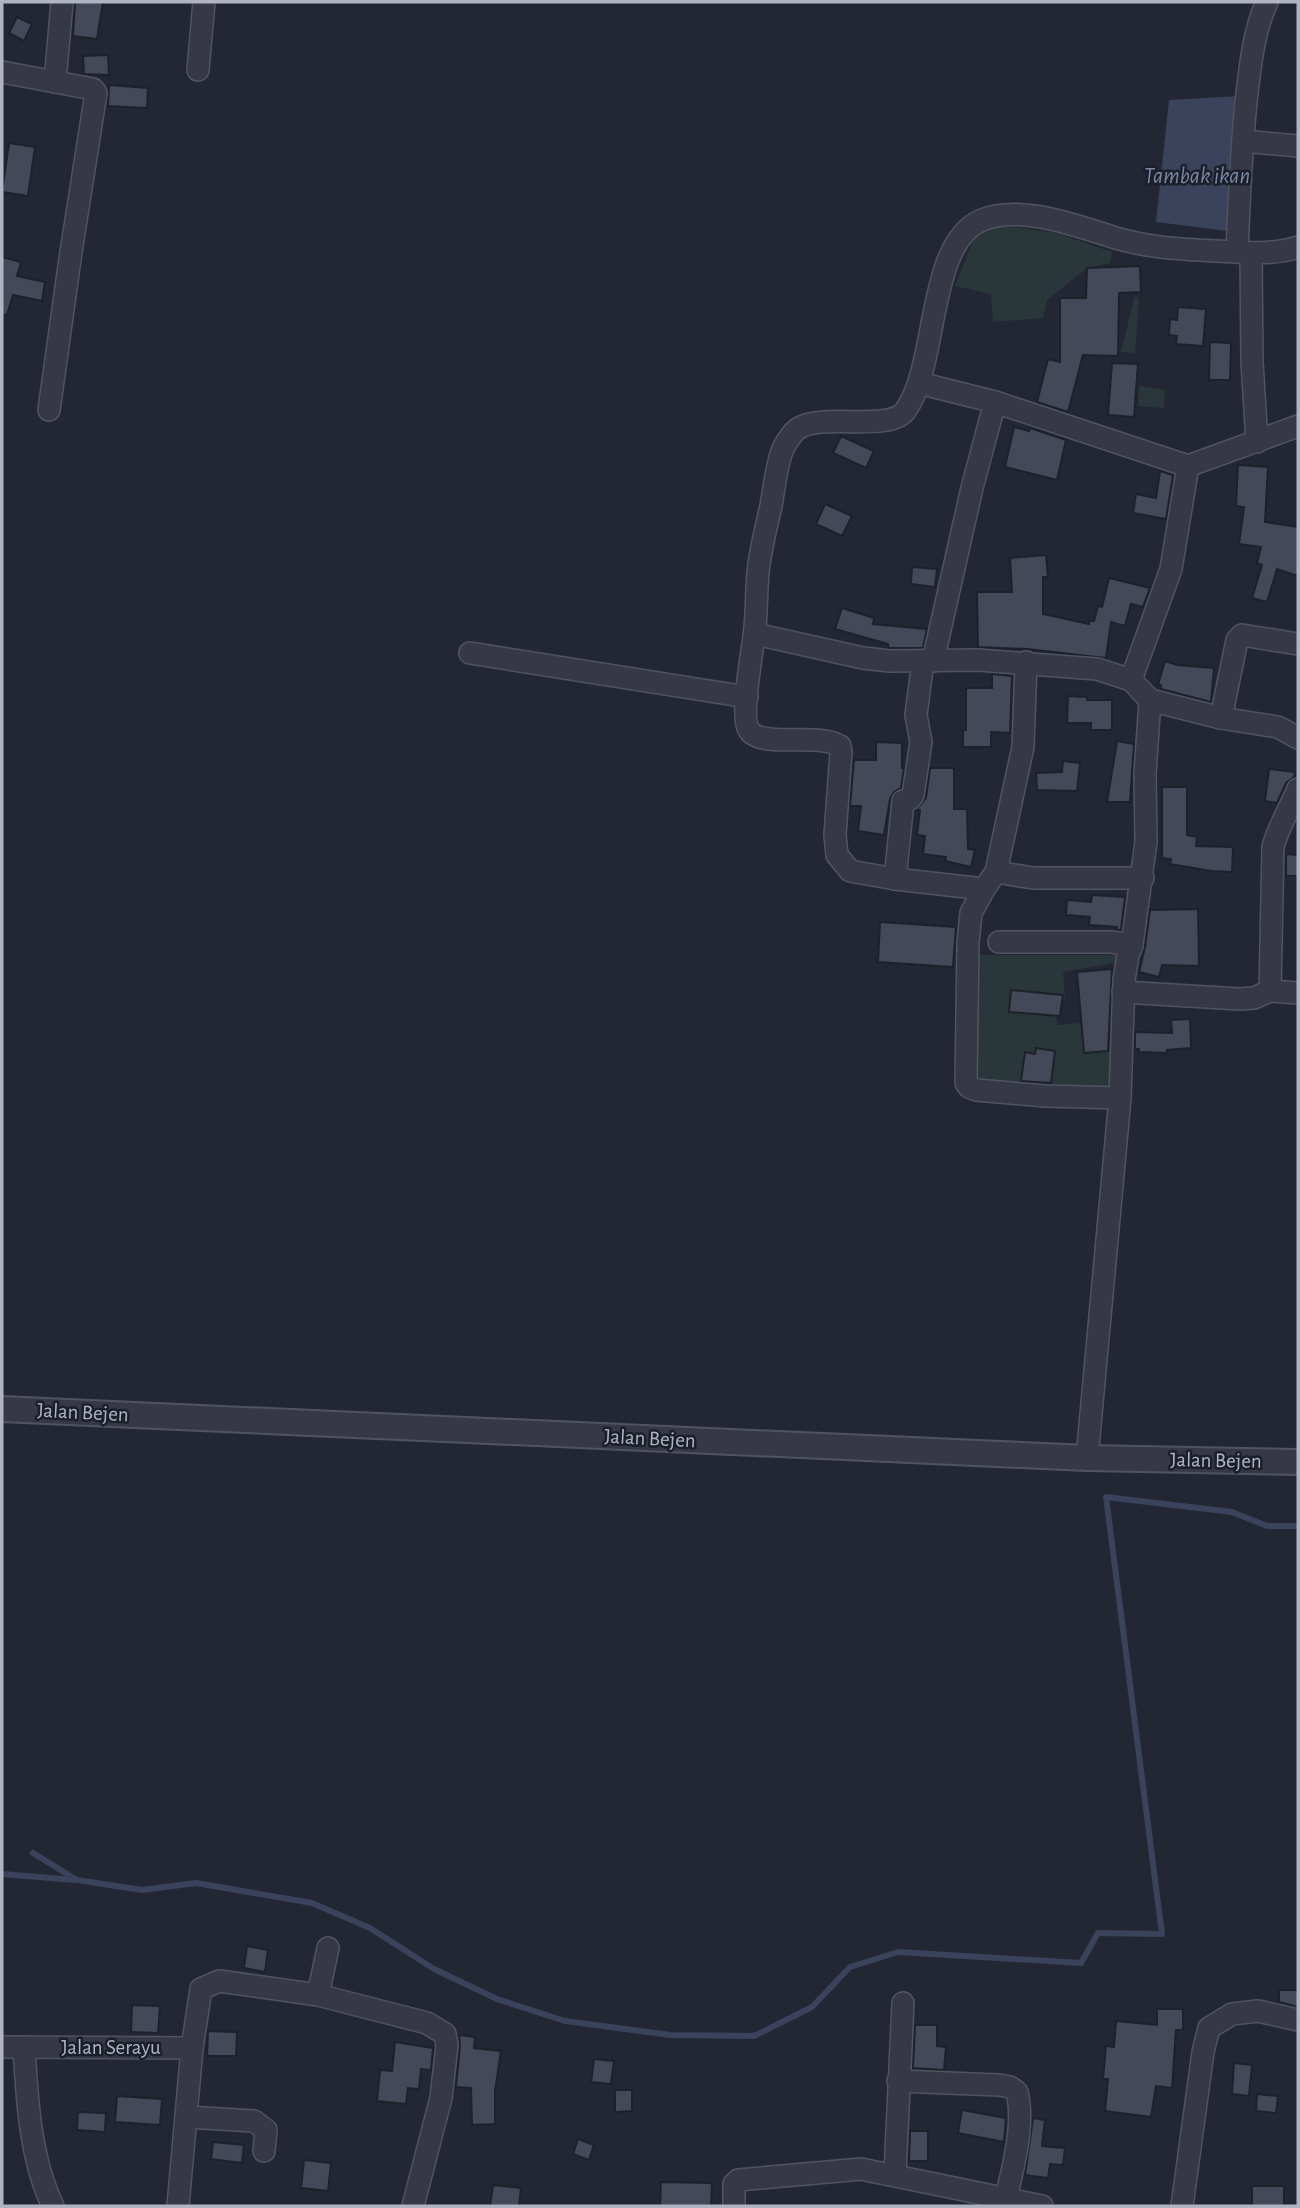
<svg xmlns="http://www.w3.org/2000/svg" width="1300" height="2208" viewBox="0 0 1300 2208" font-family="'Alegreya Sans',sans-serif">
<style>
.green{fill:#29373a}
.water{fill:#3a425c}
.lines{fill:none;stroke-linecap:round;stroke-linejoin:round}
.stream{stroke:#3a425c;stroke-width:6}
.building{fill:#444959;stroke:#1d212c;stroke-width:2}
.minor-casing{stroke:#505460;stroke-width:24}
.tertiary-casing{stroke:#505460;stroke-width:28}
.minor{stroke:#363945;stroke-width:21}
.tertiary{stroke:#363945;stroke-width:24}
.labels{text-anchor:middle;stroke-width:5;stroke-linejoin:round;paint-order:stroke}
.street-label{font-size:21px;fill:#b0b4c2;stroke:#1b1f2a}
.water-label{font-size:23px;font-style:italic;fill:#7c86a7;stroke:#1b1f2a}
</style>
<rect width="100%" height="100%" fill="#232734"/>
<g class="green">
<polygon points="997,225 1053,232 1112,252 1110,263 1087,268 1047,300 1043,318 993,322 991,294 955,286 976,233"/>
<polygon points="1135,295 1139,301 1135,353 1121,352"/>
<polygon points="1139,386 1165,390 1164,408 1138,406"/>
<polygon points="972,955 1126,955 1125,961 1063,972 1065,999 1055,1000 1057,1025 1081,1023 1084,1053 1121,1050 1114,1092 1051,1089 1055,1051 1037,1048 1035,1054 1025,1053 1021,1085 972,1085"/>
</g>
<polygon class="water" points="1240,96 1227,231 1156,222 1169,100"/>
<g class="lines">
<g class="stream">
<polyline points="33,1853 77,1880 142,1890 196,1883 312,1903 370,1928 434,1969 497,1999 565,2021 670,2035 754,2036 812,2007 850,1967 898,1952 1081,1963 1098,1933 1162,1934 1106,1497 1232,1512 1267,1526 1298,1526"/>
<polyline points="2,1874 75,1880"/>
</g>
</g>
<g class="building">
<polygon points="75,2 103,2 97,39 73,36"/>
<polygon points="17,17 32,24 24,41 9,33"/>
<polygon points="108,55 109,75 84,74 83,56"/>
<polygon points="109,85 148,88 147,108 108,106"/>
<polygon points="9,143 35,147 28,196 2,192"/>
<polygon points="2,257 21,262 17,276 45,282 42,301 13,295 7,315 2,315"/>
<polygon points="1140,266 1141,292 1119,293 1118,356 1083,355 1068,412 1037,402 1048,359 1060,362 1060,298 1086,298 1087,268"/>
<polygon points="1178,307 1206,309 1203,346 1176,344 1177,336 1169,335 1170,319 1177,320"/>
<polygon points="1210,342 1231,343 1230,380 1209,380"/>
<polygon points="1112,363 1138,364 1134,417 1108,415"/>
<polygon points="1014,427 1029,431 1030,428 1066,440 1057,480 1005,467"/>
<polygon points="841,436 874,451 866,468 833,453"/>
<polygon points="1238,465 1268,467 1265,522 1298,527 1298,576 1277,569 1267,602 1252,598 1262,565 1257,563 1261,547 1239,544 1244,507 1236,506"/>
<polygon points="1160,471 1173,475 1166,519 1133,513 1136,494 1156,498"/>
<polygon points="825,504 852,516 842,536 816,524"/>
<polygon points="1046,555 1048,577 1043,577 1043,614 1089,624 1089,621 1094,621 1098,606 1102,607 1109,578 1150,588 1143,607 1131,604 1125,626 1111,622 1106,658 1027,649 978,647 977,592 1012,592 1010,558"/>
<polygon points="912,567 937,569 935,587 911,584"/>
<polygon points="842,608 874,618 873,624 927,629 923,648 888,648 888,644 835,629"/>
<polygon points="1165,661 1177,665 1214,668 1211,702 1161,689 1161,685 1158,685"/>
<polygon points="992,674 1012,676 1010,733 991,732 991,747 963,747 963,730 966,730 966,688 992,688"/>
<polygon points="1068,696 1087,697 1087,700 1112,700 1112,730 1091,730 1091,723 1067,723"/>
<polygon points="1117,741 1134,744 1130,802 1107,802"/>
<polygon points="876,742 902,743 902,768 904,768 901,788 894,792 890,799 884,835 858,831 861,806 850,806 854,760 876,760"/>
<polygon points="1063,761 1080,763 1077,791 1037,790 1036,773 1062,772"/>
<polygon points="930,768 954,768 954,809 967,809 968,849 975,850 971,867 945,861 946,857 923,854 925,836 917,835 920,810 916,810 926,798"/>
<polygon points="1269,769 1295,772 1294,777 1286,783 1277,803 1265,801"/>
<polygon points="1162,787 1187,787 1187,835 1197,837 1196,846 1233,847 1232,872 1211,871 1170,864 1171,859 1162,858"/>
<polygon points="1286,854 1298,855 1298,876 1286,876"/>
<polygon points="1092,895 1125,897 1121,930 1117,930 1117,927 1089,925 1090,917 1066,915 1067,900 1091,902"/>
<polygon points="1198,909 1199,966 1162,965 1159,977 1139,972 1145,947 1150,910"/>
<polygon points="880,922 956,927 953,967 878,962"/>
<polygon points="1112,969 1108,1051 1084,1053 1077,972"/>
<polygon points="1011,990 1063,995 1060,1016 1009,1012"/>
<polygon points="1190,1019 1191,1048 1167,1050 1167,1053 1139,1052 1139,1049 1135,1049 1135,1032 1172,1033 1171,1020"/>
<polygon points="1036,1048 1055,1051 1051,1083 1021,1081 1025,1052 1035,1054"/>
<polygon points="247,1946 268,1950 265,1972 244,1968"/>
<polygon points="1279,1990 1298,1990 1298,2007 1279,2002"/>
<polygon points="132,2005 160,2006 158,2033 131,2032"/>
<polygon points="1157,2009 1183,2009 1183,2030 1176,2030 1172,2088 1156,2086 1151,2117 1105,2111 1108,2079 1103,2079 1106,2046 1114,2047 1116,2021 1157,2025"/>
<polygon points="915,2025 937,2025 937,2046 946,2047 944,2070 913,2068"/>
<polygon points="208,2031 237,2032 236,2056 207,2056"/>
<polygon points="459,2035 475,2037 474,2048 501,2051 495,2091 495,2124 472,2125 471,2088 456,2087 460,2046"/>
<polygon points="395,2042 433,2048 431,2070 421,2069 419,2089 408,2088 406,2104 377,2101 380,2070 392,2071"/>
<polygon points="594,2059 614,2061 611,2084 591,2082"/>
<polygon points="1234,2063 1252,2065 1249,2096 1232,2094"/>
<polygon points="615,2090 632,2090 632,2111 615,2112"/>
<polygon points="1257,2094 1278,2096 1276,2113 1256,2111"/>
<polygon points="117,2096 162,2099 160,2125 115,2122"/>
<polygon points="962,2110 1006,2118 1004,2142 958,2133"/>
<polygon points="78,2112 106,2113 105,2132 77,2130"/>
<polygon points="1033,2118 1045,2120 1042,2146 1065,2148 1063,2165 1050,2164 1048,2178 1025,2175"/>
<polygon points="910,2131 928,2131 928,2161 909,2161"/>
<polygon points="578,2139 594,2145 589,2160 573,2154"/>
<polygon points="213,2142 244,2145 242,2163 211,2159"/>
<polygon points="304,2160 331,2163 328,2191 301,2188"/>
<polygon points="661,2182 712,2183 711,2206 660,2206"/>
<polygon points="493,2185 521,2188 519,2206 490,2206"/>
<rect x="1252" y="2186" width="32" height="20"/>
</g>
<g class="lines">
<g class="minor-casing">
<g id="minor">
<polyline points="198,70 204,2"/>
<polyline points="2,72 93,89 96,93 71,252 49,410"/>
<polyline points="55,82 62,2"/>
<polyline points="1243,141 1298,146"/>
<path d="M1237,252C1239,202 1241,152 1246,102C1250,69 1253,32 1267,2"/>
<polyline points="1251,253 1252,362 1257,442"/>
<polyline points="919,383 995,402 1188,466"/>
<polyline points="755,634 863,658 890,661 978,660 1097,669 1131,680 1150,700"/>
<polyline points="470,653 747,697"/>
<polyline points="933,661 972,488 995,402"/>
<polyline points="1026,662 1023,747 996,872 1033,878 1143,878"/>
<polyline points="1131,680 1171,569 1188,466 1298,426"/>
<polyline points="1221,718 1237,640 1242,635 1298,644"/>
<polyline points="996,872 984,889 971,913 968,943 966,1083 969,1087 976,1090 1045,1096 1120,1098"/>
<polyline points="895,879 903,801 910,799 913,795 921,742 916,715 923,661"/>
<path d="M984,889L895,879L850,871L837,855L835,835L841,752L840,746C819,732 761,749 749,730C740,717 752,654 754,636C757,615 756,594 758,573C760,551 766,528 771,506C774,489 776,470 781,454C783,447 792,432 799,428C824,413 889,432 905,411C939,366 926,243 982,220C1021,204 1077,226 1116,238C1150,248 1180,249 1215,251C1243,252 1271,256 1298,247"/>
<polyline points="999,942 1111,942 1132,945"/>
<path d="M1270,991L1273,847C1278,827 1290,809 1298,789"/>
<polyline points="1123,992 1239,999 1254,998 1270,991 1298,993"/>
<polyline points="1087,1458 1120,1098 1124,980 1128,955 1132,945 1146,842 1145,774 1150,700 1221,718 1278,727 1298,738"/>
<polyline points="318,1995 427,2023 445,2034 447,2045 441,2098 413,2206"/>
<polyline points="2,2047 192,2048 178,2206"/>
<path d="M24,2047C27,2099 30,2159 53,2206"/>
<polyline points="192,2048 201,1989 219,1981 318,1995 328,1948"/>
<path d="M898,2081L999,2085L1010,2087L1017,2092C1025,2125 1013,2166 1006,2199"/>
<polyline points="187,2117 254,2121 266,2130 264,2151"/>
<polyline points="895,2174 903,2003"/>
<polyline points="734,2206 734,2184 738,2180 861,2169 1042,2206"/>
<polyline points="1182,2206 1203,2052 1209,2028 1232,2014 1258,2011 1298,2020"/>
</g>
</g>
<g class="tertiary-casing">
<polyline id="tertiary" points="2,1409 1087,1458 1298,1462"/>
</g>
<use href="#minor" class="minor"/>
<use href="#tertiary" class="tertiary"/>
</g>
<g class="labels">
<g class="street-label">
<text transform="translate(83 1412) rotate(3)" y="7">Jalan Bejen</text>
<text transform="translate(650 1438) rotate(3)" y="7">Jalan Bejen</text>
<text transform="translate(1216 1460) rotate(1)" y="7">Jalan Bejen</text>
<text x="111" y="2054">Jalan Serayu</text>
</g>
<g class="water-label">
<text x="1197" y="183">Tambak ikan</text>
</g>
</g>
<rect width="1300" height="2208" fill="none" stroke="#b0b4c2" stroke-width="7"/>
</svg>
